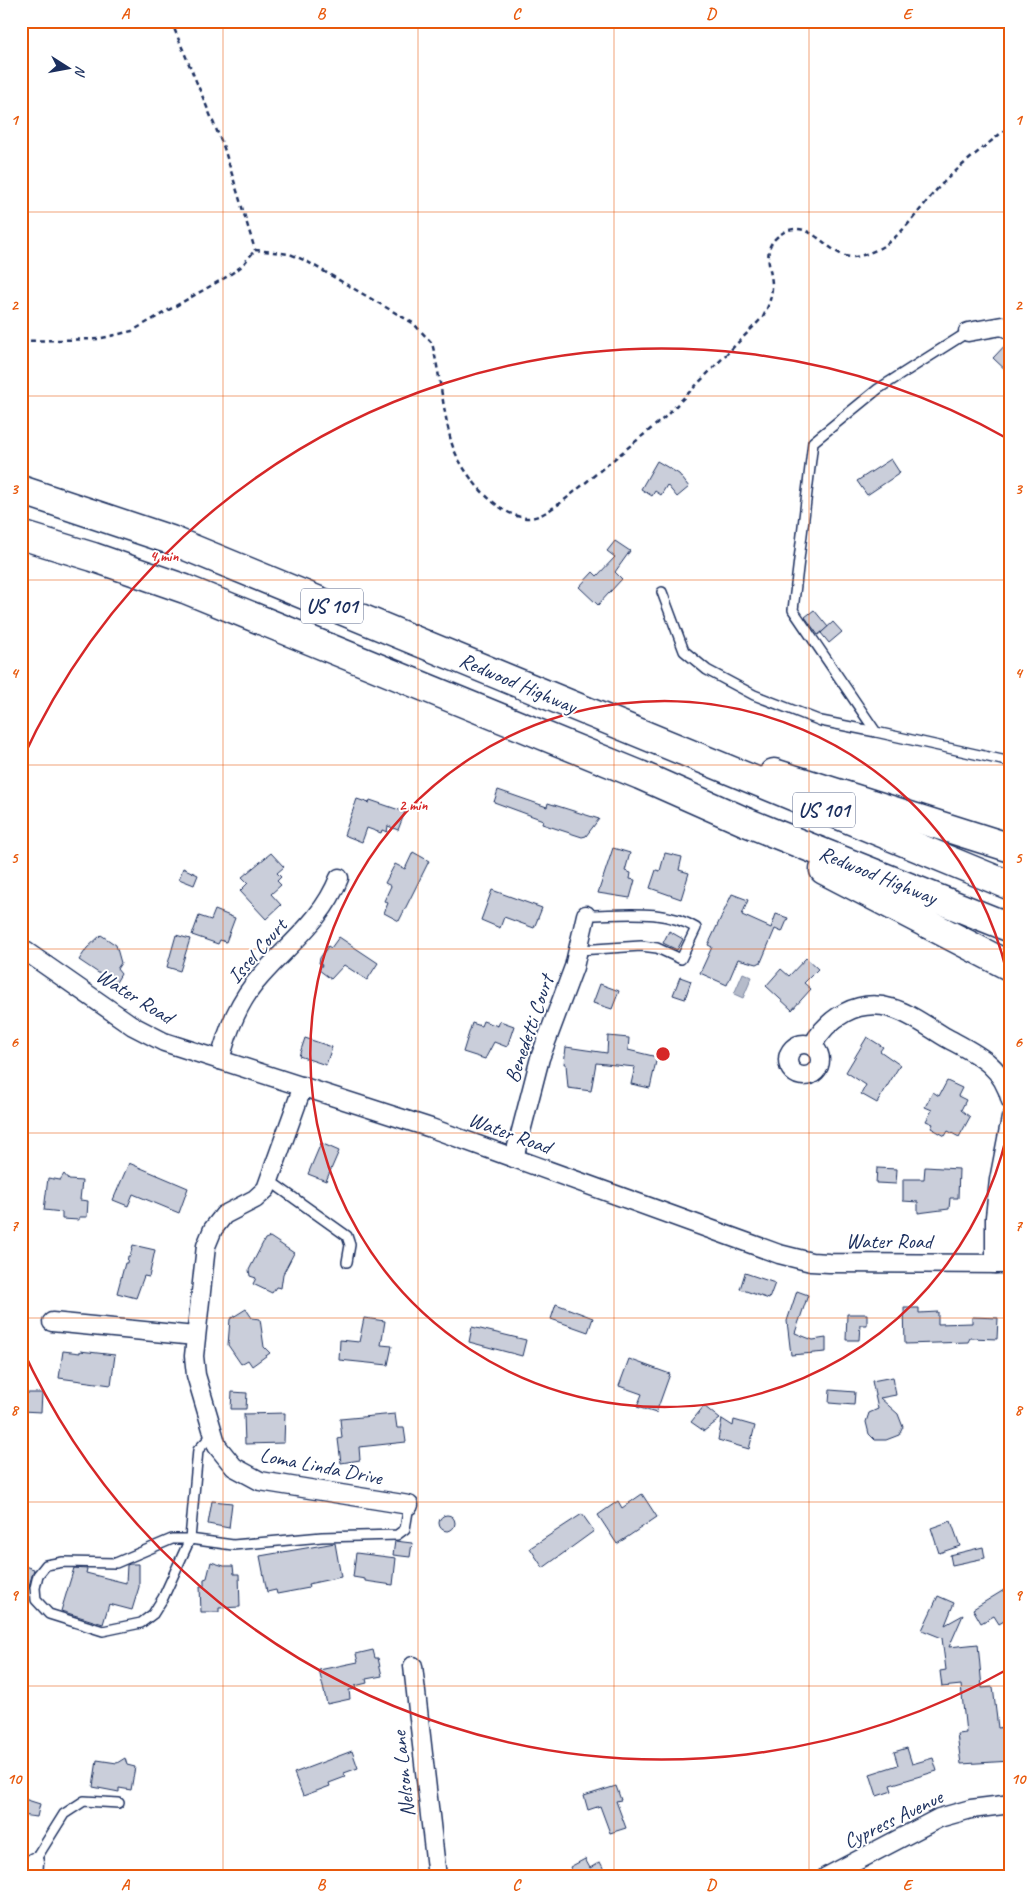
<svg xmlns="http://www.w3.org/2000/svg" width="1032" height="1898" viewBox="0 0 1032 1898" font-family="Caveat,sans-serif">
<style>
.water{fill:#b5bbca;stroke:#77839f}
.building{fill:#caceda;stroke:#1b2f5e}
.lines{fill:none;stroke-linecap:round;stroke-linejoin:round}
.service-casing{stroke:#1b2f5e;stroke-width:12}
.minor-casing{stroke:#1b2f5e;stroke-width:21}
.motorway-casing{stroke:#1b2f5e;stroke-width:31}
.path{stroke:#1b2f5e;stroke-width:2.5;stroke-dasharray:5 4;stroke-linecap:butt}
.service{stroke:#fff;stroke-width:9}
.minor{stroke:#fff;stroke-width:18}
.motorway{stroke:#fff;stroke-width:28}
.grid{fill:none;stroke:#e8590c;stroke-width:1;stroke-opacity:0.55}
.ring{fill:none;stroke:#d62828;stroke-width:2.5}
.labels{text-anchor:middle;stroke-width:4;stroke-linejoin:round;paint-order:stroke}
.shield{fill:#fff;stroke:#5f6d8e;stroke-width:1}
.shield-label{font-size:20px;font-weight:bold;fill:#1b2f5e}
.street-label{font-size:21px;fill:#1b2f5e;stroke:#fff}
.centre{fill:#d62828;stroke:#fff;stroke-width:2.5}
.ring-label{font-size:15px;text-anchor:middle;font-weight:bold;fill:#d62828;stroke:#fff;stroke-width:4;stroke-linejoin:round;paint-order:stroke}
.neatline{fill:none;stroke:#e8590c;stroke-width:2}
.grid-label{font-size:16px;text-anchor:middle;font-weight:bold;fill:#e8590c}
</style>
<rect width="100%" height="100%" fill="#fff"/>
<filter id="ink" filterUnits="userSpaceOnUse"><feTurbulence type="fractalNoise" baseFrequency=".02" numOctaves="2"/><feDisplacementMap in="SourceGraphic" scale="10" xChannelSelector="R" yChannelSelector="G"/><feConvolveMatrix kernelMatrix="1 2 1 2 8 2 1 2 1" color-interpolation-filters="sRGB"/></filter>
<g filter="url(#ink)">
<polygon class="water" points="743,973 752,977 743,998 734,994"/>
<g class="building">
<polygon points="1010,340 1011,340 1011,375 993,358"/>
<polygon points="891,459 900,473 867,495 857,481"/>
<polygon points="657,461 679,474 689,487 677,497 667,485 661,495 655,491 652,496 641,489"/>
<polygon points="615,541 630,551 615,572 622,579 598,605 579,587 593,572 597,576 615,557 607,551"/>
<polygon points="814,610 828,627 818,635 805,617"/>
<polygon points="833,622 842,632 829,643 821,633"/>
<polygon points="498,790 547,807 548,803 599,819 586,836 582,837 542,824 543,820 494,802"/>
<polygon points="357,799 369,803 370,800 405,812 398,830 388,826 387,832 382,830 381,833 367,828 362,842 344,835"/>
<polygon points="613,848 630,853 625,871 631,873 630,879 635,880 630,898 598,893"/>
<polygon points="413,852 429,861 399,921 384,913 388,903 384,901 391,886 385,883 395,864 405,869"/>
<polygon points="271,853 284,867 277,873 281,877 277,881 281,885 271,894 281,905 266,919 240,891 248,883 242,877"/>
<polygon points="665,853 682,857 679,870 689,873 681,899 650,888 656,870 660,871"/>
<polygon points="183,868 198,875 194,885 179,879"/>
<polygon points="492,890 542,908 534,928 504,917 500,928 481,920"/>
<polygon points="732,894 748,900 742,915 771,928 776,914 788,918 782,932 775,929 761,962 757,964 738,959 727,985 700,973 712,947 708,945"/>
<polygon points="215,910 235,918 226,942 220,940 218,944 192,935 199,916 211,920"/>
<polygon points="669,931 683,939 677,950 663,943"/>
<polygon points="101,935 116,945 121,963 117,969 121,974 115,984 79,960 87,948"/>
<polygon points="176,935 190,939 180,971 167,967"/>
<polygon points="339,937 378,963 367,980 344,965 331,979 319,970 322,965 319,963 320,958 328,946 331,948"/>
<polygon points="806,958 818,969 804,983 811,989 792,1010 766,986 781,969 789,976"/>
<polygon points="680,977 691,981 685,999 673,995"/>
<polygon points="600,984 619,991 612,1009 593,1003"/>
<polygon points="483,1021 498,1026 500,1021 514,1026 507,1047 494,1042 485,1059 463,1052 472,1023 481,1026"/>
<polygon points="608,1036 629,1038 628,1050 657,1057 650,1088 631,1084 635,1067 596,1063 591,1091 568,1088 566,1064 564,1064 566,1047 607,1053"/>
<polygon points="867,1037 883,1047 880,1051 900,1065 877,1103 861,1094 866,1085 846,1072"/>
<polygon points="305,1038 332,1047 326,1065 299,1056"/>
<polygon points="947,1081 962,1088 958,1096 966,1100 961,1110 970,1117 959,1137 948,1131 945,1136 931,1128 933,1124 926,1121 932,1110 925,1107 933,1092 939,1096"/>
<polygon points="321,1143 339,1151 326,1181 308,1174"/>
<polygon points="129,1163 188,1188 179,1213 133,1194 128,1206 113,1200"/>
<polygon points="925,1167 959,1169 958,1198 950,1198 949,1209 918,1213 918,1202 903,1201 903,1179 924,1179"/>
<polygon points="877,1168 897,1169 896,1184 876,1183"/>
<polygon points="64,1174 69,1180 82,1181 80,1200 88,1201 87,1217 79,1217 79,1220 62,1219 62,1212 44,1210 48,1178 60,1180"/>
<polygon points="270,1237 294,1253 283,1274 281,1288 276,1287 272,1293 253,1284 256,1278 250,1276 249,1270 265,1239"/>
<polygon points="133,1245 155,1250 149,1277 144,1276 136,1298 117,1293 125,1263 127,1263 128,1256 130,1256"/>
<polygon points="745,1273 775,1283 769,1299 740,1289"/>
<polygon points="797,1291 808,1295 795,1333 813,1340 826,1338 826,1352 791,1355 787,1321"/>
<polygon points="556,1304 593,1318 588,1332 551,1319"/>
<polygon points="904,1308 919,1308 919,1313 938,1312 938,1324 972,1323 972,1317 998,1318 997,1339 970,1338 968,1342 905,1344"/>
<polygon points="246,1309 252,1318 260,1319 264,1347 270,1353 252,1366 248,1360 241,1364 228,1345 230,1319"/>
<polygon points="847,1314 867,1314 867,1325 860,1325 859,1340 846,1340"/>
<polygon points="364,1318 385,1321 381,1345 392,1346 388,1365 339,1360 340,1340 359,1342"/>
<polygon points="472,1327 526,1340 522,1356 469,1342"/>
<polygon points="63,1351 80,1353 80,1351 115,1355 111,1385 59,1378"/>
<polygon points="629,1359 670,1374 656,1413 637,1407 642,1394 619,1386"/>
<polygon points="893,1377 896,1395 880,1398 898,1414 903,1427 899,1435 886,1440 875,1440 869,1434 866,1422 869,1413 878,1409 872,1381"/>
<polygon points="830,1390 855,1392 854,1405 829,1403"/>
<polygon points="232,1392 247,1393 246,1409 231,1409"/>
<polygon points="21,1393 42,1393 41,1412 21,1411"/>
<polygon points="704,1406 720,1419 704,1431 691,1422"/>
<polygon points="285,1413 284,1443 245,1444 244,1414"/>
<polygon points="395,1414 397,1428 404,1428 406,1442 359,1447 360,1460 341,1463 338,1439 342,1438 340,1419"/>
<polygon points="722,1419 733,1426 734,1420 755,1426 749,1449 718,1440"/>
<polygon points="642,1494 657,1517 617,1544 598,1515 618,1501 622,1508"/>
<polygon points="212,1501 232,1503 229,1528 208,1524"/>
<polygon points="582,1514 594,1531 543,1568 530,1548"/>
<circle cx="447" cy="1523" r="8"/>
<polygon points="951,1521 960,1546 939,1553 931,1528"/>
<polygon points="395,1541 412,1543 410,1557 393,1555"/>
<polygon points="335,1543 341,1577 308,1584 309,1588 277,1594 276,1590 267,1592 260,1556"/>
<polygon points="983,1547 985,1558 952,1565 950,1555"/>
<polygon points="356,1553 396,1558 393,1585 365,1581 365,1579 353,1577"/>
<polygon points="211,1562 224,1566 233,1566 234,1574 239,1574 240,1607 219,1608 219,1612 201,1612 200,1586 204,1586 204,1579 207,1578"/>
<polygon points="130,1564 139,1564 139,1587 132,1610 109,1604 103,1624 61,1611 74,1568 87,1569 86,1573 126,1583 127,1565"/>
<polygon points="21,1565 34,1569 24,1602 21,1602"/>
<polygon points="1004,1590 1011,1602 1011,1617 999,1624 994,1616 981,1623 973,1609"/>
<polygon points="938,1596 954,1603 945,1625 963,1615 949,1647 978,1644 982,1688 993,1687 998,1728 1011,1726 1011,1761 961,1764 957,1734 966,1733 961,1685 942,1687 940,1671 946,1670 942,1638 922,1630"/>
<polygon points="373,1650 375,1658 378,1658 382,1676 366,1679 367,1683 355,1686 356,1689 349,1690 350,1699 327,1704 319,1670 358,1662 356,1654"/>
<polygon points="907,1748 912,1764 933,1758 937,1771 890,1785 892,1791 877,1796 870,1774 898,1765 894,1752"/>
<polygon points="352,1751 358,1768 344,1773 345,1777 329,1783 330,1786 303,1796 294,1773"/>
<polygon points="125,1758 127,1765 135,1767 131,1790 119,1788 119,1792 93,1787 97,1760 117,1763"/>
<polygon points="616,1786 621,1800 616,1801 626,1828 610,1833 600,1806 588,1810 584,1796"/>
<polygon points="21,1798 40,1804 37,1817 21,1815"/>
<polygon points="585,1859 590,1868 600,1862 608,1877 573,1877 574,1876 570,1867"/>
</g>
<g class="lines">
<g class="service-casing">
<g id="service">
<polyline points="968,332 878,389 813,442 793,610 876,732 1011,762"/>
<polyline points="662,592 684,651 707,670 754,695 821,721 876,732"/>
<path d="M579,950L641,946L657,948L681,959L696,928C663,908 623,915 586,915"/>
<polyline points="270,1181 347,1236 350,1245 347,1262"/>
<polyline points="213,1434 198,1450 190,1539 172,1539 116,1563 63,1562 46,1565 38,1575 35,1588 36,1600 49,1614 103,1631 141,1623 153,1614 163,1598 190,1539 233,1545 322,1537 397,1535 405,1529 409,1505"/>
<polyline points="34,1862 64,1814 84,1801 119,1803"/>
</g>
</g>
<g class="minor-casing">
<g id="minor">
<polyline points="968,332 1002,326 1011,330"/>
<polyline points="21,948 133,1026 164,1042 431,1128 779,1254 811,1262 829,1263 1011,1264"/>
<circle cx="804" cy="1060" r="16"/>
<path d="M812,1046C827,1018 858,998 891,1008C910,1013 928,1027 945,1037C976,1054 1002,1064 1011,1101"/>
<path d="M220,1060C228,1029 239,1000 261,976C290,943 323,919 339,878"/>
<polyline points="303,1086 266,1189 255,1199 224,1215 213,1229 206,1246 194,1356 196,1375 217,1446 234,1467 260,1481 409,1505"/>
<polyline points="514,1158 540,1058 574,967 586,915"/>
<polyline points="995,1264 995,1217 999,1180 1011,1118"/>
<polyline points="52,1322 195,1336"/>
<polyline points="413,1666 437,1877"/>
<polyline points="33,1877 34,1862"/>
<polyline points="826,1877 939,1818 971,1809 1011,1804"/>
</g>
</g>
<g class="motorway-casing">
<g id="motorway">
<polyline points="21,490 171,540 1011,886"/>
<polyline points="21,535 93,557 185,589 640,775 746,822 1011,928"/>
<polyline points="774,773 1011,848"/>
<polyline points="824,870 1011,967"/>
</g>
</g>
<g class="path">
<polyline points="171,21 224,148 255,250"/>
<path d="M255,250L290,254L306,261L413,323L432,343C440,375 443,409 451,441C459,470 496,517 528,518C541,518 552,508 562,502L664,418L763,317C768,307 771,300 772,288C773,272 761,251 776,238C808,209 827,258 853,257C860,257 872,252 878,249C903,237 923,203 942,184C963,163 988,144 1011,125"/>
<polyline points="21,341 98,339 132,331 228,276 242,266 255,250"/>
</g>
<use href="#service" class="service"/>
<use href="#minor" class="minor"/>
<use href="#motorway" class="motorway"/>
</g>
</g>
<path class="grid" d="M223,21V1877M418,21V1877M614,21V1877M809,21V1877M21,212H1011M21,396H1011M21,580H1011M21,765H1011M21,949H1011M21,1133H1011M21,1318H1011M21,1502H1011M21,1686H1011"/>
<g class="ring">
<path d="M1011 1115A353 353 0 1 1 1011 993"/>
<path d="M1010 1668A705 705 0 0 1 21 1346M21 762A705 705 0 0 1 1010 440"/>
</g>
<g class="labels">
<g class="shield">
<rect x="301" y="588.5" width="62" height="35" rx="4"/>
<rect x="793" y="792.5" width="62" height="35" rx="4"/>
</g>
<g class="shield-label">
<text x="332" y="613">US 101</text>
<text x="824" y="817">US 101</text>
</g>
<g class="street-label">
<text transform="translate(518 683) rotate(23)" y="7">Redwood Highway</text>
<text transform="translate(878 875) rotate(22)" y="7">Redwood Highway</text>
<text transform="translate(257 951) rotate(-49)" y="7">Issel Court</text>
<text transform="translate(135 996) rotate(32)" y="7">Water Road</text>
<text transform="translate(529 1029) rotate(-71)" y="7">Benedetti Court</text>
<text transform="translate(510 1133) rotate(20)" y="7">Water Road</text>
<text x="889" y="1248">Water Road</text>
<text transform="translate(321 1466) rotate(11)" y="7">Loma Linda Drive</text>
<text transform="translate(403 1774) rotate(-96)" y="7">Nelson Lane</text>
<text transform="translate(893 1819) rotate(-26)" y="7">Cypress Avenue</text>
</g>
</g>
<circle cx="663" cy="1054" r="8" class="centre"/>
<g class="ring-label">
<text x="164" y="561">4 min</text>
<text x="413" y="810">2 min</text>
</g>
<rect width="1032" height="1898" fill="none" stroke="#fff" stroke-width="55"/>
<g transform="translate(68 68) rotate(101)" stroke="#ffffff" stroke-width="4" paint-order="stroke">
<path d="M0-4L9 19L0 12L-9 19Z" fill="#1b2f5e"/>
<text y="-8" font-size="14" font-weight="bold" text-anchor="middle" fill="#1b2f5e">N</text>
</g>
<rect x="28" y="28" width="976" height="1842" class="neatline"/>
<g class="grid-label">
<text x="125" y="19">A</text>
<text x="321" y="19">B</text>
<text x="516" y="19">C</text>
<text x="711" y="19">D</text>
<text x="907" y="19">E</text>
<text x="14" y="125">1</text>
<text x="1018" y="125">1</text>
<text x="14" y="310">2</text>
<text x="1018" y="310">2</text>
<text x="14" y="494">3</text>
<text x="1018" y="494">3</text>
<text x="14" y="678">4</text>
<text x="1018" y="678">4</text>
<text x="14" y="863">5</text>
<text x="1018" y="863">5</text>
<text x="14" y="1047">6</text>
<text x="1018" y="1047">6</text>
<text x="14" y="1231">7</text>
<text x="1018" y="1231">7</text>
<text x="14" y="1415">8</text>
<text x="1018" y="1415">8</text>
<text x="14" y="1600">9</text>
<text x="1018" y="1600">9</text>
<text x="14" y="1784">10</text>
<text x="1018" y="1784">10</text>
<text x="125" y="1890">A</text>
<text x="321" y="1890">B</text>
<text x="516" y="1890">C</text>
<text x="711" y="1890">D</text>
<text x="907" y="1890">E</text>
</g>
</svg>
